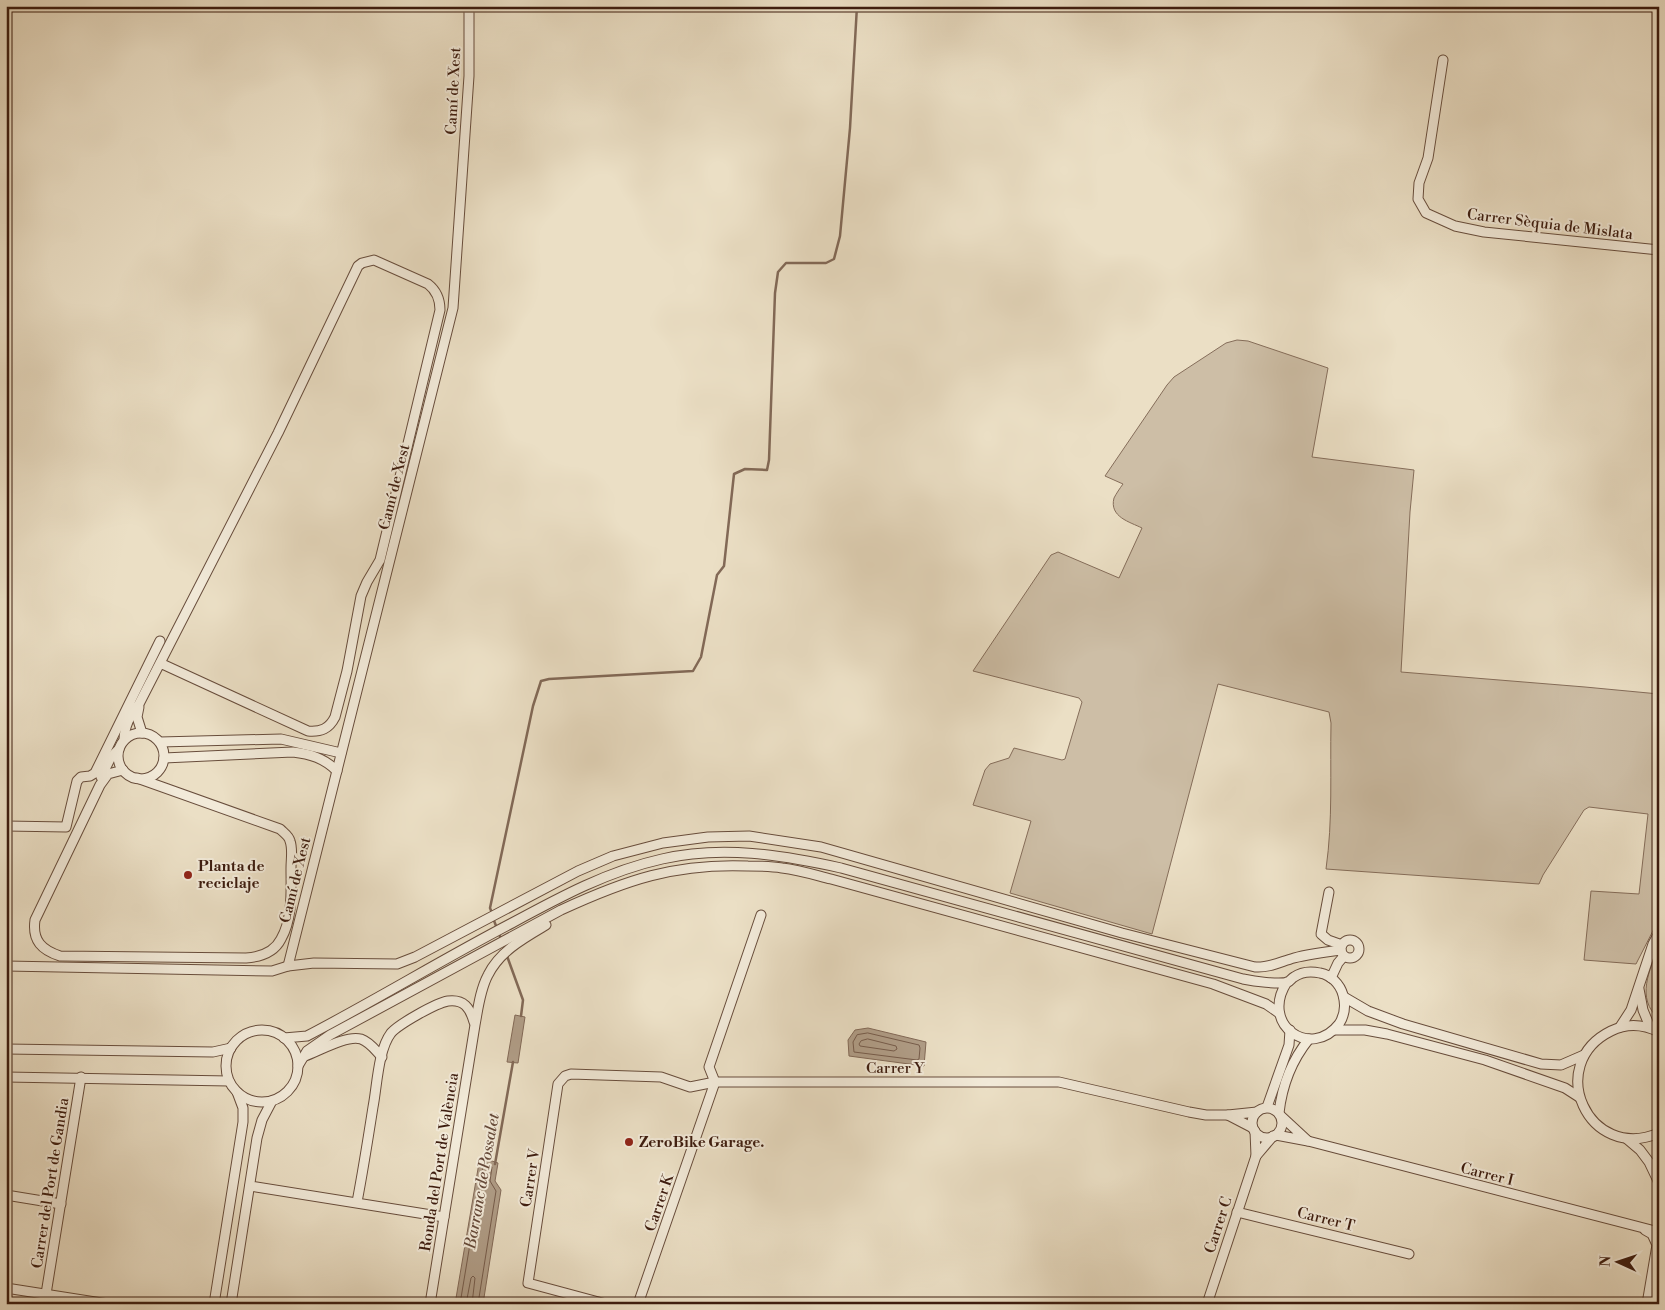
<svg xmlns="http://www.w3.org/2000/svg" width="1665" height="1310" viewBox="0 0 1665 1310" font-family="'Libre Bodoni',serif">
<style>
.green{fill:#cdbea6;stroke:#856d5a}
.water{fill:#b09d87;stroke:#826957}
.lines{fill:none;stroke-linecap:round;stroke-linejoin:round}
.shore{stroke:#765c4b;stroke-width:1}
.stream{stroke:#826957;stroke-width:2.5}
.street-casing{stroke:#684d3c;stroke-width:11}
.street{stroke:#f2ead9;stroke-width:9}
.poi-dot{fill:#8f2418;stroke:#f2ead9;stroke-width:2}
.labels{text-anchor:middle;stroke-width:4;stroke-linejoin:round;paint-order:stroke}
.street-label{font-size:15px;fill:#3d1c0f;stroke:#f2ead9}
.poi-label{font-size:15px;font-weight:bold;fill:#3d1c0f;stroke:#f2ead9;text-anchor:start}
.water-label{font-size:16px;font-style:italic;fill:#654939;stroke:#f2ead9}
</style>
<rect width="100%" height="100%" fill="#ebdfc5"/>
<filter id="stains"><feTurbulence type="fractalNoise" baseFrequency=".004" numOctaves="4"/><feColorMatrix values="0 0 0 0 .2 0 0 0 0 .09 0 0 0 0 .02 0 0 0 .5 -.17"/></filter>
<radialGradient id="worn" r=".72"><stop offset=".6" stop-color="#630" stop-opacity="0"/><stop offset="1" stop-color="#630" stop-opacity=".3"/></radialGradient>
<g class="green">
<path d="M1237,340L1248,341L1328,368L1312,457L1414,470L1410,512L1401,672L1585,687L1659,694V919L1636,964L1584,960L1591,891L1639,894L1648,814L1589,807L1584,810L1543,875L1539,884L1326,869C1333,820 1330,772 1331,723L1329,712L1218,684L1152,934L1010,893L1031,821L973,805L985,770L990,764L1009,758L1014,748L1062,760L1065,759L1082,702L1079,698L973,671L1051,555L1058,552L1119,578L1142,528C1130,522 1109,517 1114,498C1116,494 1120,488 1123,484L1105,476L1167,385L1174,377L1226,343Z"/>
<path d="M1659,946V1019C1635,998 1650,970 1659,946Z"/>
</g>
<g class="water">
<polygon points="515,1015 525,1017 518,1063 507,1062"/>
<polygon points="868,1028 926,1042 924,1066 849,1056 848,1040 855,1030"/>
<polygon points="480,1157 498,1163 495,1181 501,1190 483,1304 455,1304"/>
</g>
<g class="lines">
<g class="shore">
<polygon points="868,1033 919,1045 920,1048 919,1059 917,1060 854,1052 853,1042 857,1035"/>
<polygon points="868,1039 896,1046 897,1049 894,1051 860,1046 859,1044 861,1041"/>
<polyline points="460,1304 483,1166 486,1164 492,1167 490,1181 496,1191 478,1304"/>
<polyline points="466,1304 471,1278 473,1276 475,1278 472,1304"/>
</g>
<g class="stream">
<polyline points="492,913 490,908 533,706 541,681 549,679 693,671 701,657 717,575 724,566 734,474 745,469 767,470 769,460 775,293 778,272 786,263 826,263 834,259 840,236 850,128 857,6"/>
<polyline points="493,918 501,939"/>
<polyline points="507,956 523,1000 521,1016"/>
<polyline points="495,1164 513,1062"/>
</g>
<g class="street-casing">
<g id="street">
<polyline points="1443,60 1428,158 1419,183 1418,199 1426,213 1455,226 1484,232 1659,250"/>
<polyline points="139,707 137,717 142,733"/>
<circle cx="141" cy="756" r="23"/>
<path d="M124,740C124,728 130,714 139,704L278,433L358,266L362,263L374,260L428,284C437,291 440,299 440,310L380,560L367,582L361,596L347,671L335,717C329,729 321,732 308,731L160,663"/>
<polyline points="160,742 281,739 341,753"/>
<path d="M164,758L293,752C310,754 324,758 337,771"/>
<path d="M123,770L108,774L100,785L35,920C32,941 42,950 60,956L246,958C260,957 274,953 281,939C293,918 291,891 291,868C291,859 293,849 290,841C289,836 284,833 280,829L137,778"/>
<polyline points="101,777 111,757 119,749"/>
<polyline points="6,826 66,827 77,781 81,777 90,776 95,773 160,641"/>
<polyline points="1329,892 1321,934 1328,940 1342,945"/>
<circle cx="1350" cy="949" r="9"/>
<path d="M6,966L272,971L288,966L314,963L397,964L415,957L578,871L613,856L663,843L708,837L749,836L821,847L1122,933L1255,967C1269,968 1280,962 1294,958C1309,954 1325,952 1341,950"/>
<polyline points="288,966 453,308 469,76 469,6"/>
<polyline points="1331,978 1338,963 1344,956"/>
<polyline points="1639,989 1643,1010 1650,1027"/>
<polyline points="1344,997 1368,1011 1403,1024 1541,1064 1561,1065 1584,1055"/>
<polyline points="1620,1027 1631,1010 1653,944 1659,933"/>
<circle cx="262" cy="1066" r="36"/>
<polyline points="1334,1030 1365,1030 1387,1034 1485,1060 1565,1088 1579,1097"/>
<path d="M1659,1032C1643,1024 1627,1023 1611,1031C1544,1064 1588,1163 1659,1133"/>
<path d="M284,1038L307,1036C376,1000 443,959 512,923C560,897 608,871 662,859C722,845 782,855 841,868L1243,979C1253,981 1279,985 1288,982C1290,981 1292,978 1294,977C1301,972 1311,971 1320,973C1331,975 1340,984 1343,995C1346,1006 1345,1015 1339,1024C1311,1060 1259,1025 1287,982"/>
<polyline points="6,1049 213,1052 231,1048"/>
<path d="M305,1056C319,1051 346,1035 361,1039C370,1042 376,1051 382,1057"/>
<path d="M298,1066L307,1051L330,1035L561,910C626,880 675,863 748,866C759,866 771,866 782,868C799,870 815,875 831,879L1213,984L1266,1004L1279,1013"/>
<polyline points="6,1077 229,1081"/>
<polyline points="715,1082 709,1067 761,915"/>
<polyline points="1267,1107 1289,1045 1290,1030"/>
<circle cx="1267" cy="1123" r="15"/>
<path d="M1279,1113C1282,1086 1292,1060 1309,1039"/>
<polyline points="1253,1128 1228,1115 1257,1112"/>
<polyline points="1255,1131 1256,1156 1273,1136"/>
<polyline points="1276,1135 1308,1141 1281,1116"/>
<polyline points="1627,1139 1640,1150 1649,1162 1659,1183"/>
<polyline points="1308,1141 1659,1232"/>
<polyline points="250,1186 444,1217"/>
<polyline points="6,1195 61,1204"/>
<path d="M357,1202C363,1171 368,1139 373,1107C377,1087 378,1050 391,1033C399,1024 436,1003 448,1001C464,999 470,1008 474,1022"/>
<polyline points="1237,1212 1409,1254"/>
<polyline points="1645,1230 1652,1234 1657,1245 1647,1304"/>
<polyline points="6,1288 108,1304"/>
<polyline points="46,1294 81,1077"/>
<polyline points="214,1304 243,1122 243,1108 237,1092"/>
<polyline points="231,1304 257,1138 262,1120 272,1101"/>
<path d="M430,1304L475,1025C478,1009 480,990 488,975C500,951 524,938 546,925"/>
<polyline points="606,1304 528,1283 558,1084 565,1076 571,1074 661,1077 690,1087 715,1082 1059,1082 1189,1112 1206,1115 1228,1115"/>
<polyline points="638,1304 715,1082"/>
<polyline points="1207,1304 1256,1156"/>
<polyline points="1657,1304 1659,1296"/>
</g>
</g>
<use href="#street" class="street"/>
</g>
<g class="poi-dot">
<circle cx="188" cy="875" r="5"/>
<circle cx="629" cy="1142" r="5"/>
</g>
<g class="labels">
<g class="street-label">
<text transform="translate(453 91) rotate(-87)" y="5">Camí de Xest</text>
<text transform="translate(1550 224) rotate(7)" y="5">Carrer Sèquia de Mislata</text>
<text transform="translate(394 487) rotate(-76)" y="5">Camí de Xest</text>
<text transform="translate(295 880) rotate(-76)" y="5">Camí de Xest</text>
<text x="895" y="1073">Carrer Y</text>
<text transform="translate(439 1162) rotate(-81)" y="5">Ronda del Port de València</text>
<text transform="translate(1487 1174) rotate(14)" y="5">Carrer I</text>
<text transform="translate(530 1178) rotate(-81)" y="5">Carrer V</text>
<text transform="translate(50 1183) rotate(-81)" y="5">Carrer del Port de Gandia</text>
<text transform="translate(659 1203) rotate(-71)" y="5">Carrer K</text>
<text transform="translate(1326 1219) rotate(14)" y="5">Carrer T</text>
<text transform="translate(1218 1225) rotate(-72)" y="5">Carrer C</text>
</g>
<g class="poi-label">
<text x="198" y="871">Planta de<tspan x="198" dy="17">reciclaje</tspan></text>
<text x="639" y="1147">ZeroBike Garage.</text>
</g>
<g class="water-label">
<text transform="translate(481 1181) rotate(-80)" y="6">Barranc de Possalet</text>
</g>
</g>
<rect width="1665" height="1310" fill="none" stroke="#ebdfc5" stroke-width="25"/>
<rect x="8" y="8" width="1650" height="1295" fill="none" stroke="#3d1c0f" stroke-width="2.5"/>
<rect x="12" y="12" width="1640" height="1285" fill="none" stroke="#3d1c0f"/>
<g transform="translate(1618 1262) rotate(273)" stroke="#f2ead9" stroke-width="4" paint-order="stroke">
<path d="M0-4L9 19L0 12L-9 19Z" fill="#3d1c0f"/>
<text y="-8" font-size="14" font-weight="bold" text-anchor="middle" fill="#3d1c0f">N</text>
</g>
<rect width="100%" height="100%" filter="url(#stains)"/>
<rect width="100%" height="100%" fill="url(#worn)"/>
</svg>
